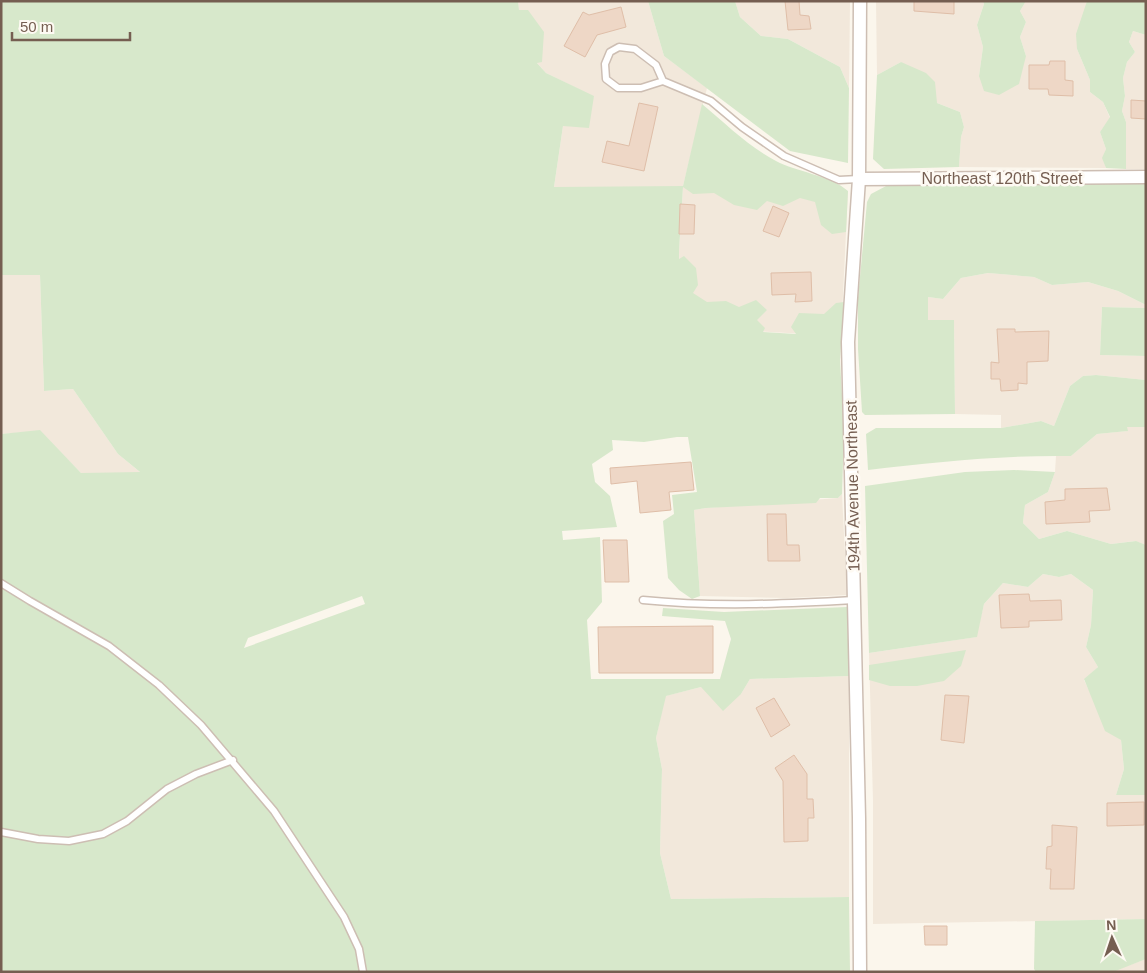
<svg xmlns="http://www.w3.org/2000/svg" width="1147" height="973" viewBox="0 0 1147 973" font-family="Helvetica,sans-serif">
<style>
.residential{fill:#f2e8db}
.green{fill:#d7e8cb;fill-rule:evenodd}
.building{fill:#eed7c6;stroke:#dfbea8}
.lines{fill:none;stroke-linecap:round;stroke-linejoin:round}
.service-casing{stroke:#cdbeb3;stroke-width:9}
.minor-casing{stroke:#cdbeb3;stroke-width:15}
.service{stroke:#fff;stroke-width:6}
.minor{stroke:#fff;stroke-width:12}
.labels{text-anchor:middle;stroke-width:5;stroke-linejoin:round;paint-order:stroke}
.street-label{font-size:16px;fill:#755e51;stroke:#fefaf3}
</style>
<rect width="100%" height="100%" fill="#fbf6ec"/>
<g class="residential">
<polygon points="518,1 648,1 664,56 707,88 683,186 848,191 841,336 681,327 679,251 683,187 554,187 563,126 594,97 546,73 521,45"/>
<polygon points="735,1 850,1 849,88 840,67 788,39 761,36 740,17"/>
<polygon points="876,1 983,1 984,4 977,25 983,47 979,76 1026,56 1020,37 1026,22 1020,11 1026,1 1087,1 1077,49 1090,80 1090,92 1103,102 1110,118 1100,132 1106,149 1103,158 1106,168 959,167 961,137 964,127 960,112 937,103 901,62 877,75"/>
<polygon points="1133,31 1146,35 1146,169 1126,169 1126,122 1122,111 1125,96 1123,78 1127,62 1135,52 1129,42"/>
<polygon points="988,273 1034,277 1052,285 1088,282 1118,291 1146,305 1146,308 1102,307 1100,355 1146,356 1146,380 1096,375 1083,376 1070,386 1054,426 1041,421 1001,428 1001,415 955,414 954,320 928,320 928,297 943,299 961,278"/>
<polygon points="1,275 40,275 44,391 73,389 118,454 141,473 81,473 40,431 1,434"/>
<polygon points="1127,427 1146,427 1146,545 1135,541 1111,544 1067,531 1039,539 1023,523 1025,505 1048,492 1055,472 1056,456 1071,456 1097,434 1127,431"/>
<polygon points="842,494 847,595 786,598 700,596 694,510 706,508 838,498"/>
<polygon points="1043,574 1059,577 1071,574 1093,590 1091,625 1086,647 1098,667 1084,680 1093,699 1121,740 1124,769 1116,795 1146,795 1146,919 873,924 873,801 869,653 976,637 984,604 1003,583 1028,587"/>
<polygon points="849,676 849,897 671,899 660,853 662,769 656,738 665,696 701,687 741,694 750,679"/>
<polygon points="1146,959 1146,972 1113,972 1113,971"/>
</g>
<g class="green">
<path d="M1,1H518L519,10H528L544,32L542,62L537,63L546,73L594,96L589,128L563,126L554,187L683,186L702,104C726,124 749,147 776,161C796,172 830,175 848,191L846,232L832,234L821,225L815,202L800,198L783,206L767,201L757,210L734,205L714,193L693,194L683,187L679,251V259L684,256L696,268L698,285L693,293L707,302L726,301L739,307L756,300L767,310L757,320L765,328L763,332L796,334L791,327L799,313L824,314L836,303L844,302L840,360L844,431L842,494L838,498H820L816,503L706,508L694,510L700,596L692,599L679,590L668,578L663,521L674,514L672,495L697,492L688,437H677L644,442L612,440L613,450L592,464L595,482L610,496L617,527L562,531L563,540L600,537L602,602L587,620L591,679H720L731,639L725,621L662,616L663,608L724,612L847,607L849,676L750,679L741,694L723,711L701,687L666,696L656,738L662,769L660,853L671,899L849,897L850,972H1V434L40,430L81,473L140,472L118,454L73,389L44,391L40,275H1ZM362,596L365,604L244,648L248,638Z"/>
<polygon points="648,1 735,1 740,17 761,36 788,39 840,67 849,88 848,163 790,151 664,56"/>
<polygon points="983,1 1026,1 1020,11 1026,22 1020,37 1026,56 1019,84 999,95 984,91 979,76 983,47 977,25 984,4"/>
<polygon points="1087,1 1146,1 1146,35 1133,31 1129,42 1135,52 1127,62 1123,78 1125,96 1122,111 1126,122 1126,169 1106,168 1102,158 1106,149 1100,132 1110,117 1103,102 1090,92 1090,80 1077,49 1076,34"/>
<polygon points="901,62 926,73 935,82 937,103 960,112 964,127 961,137 959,167 884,169 873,159 877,75"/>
<polygon points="1146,183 1146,305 1118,291 1088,282 1052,285 1034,277 988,273 961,278 943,299 928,297 928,320 954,320 955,414 865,415 862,412 858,349 858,298 867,202 871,194 888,185"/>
<polygon points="1102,307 1146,308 1146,356 1100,355"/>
<path d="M1096,375L1146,380V427H1127L1128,431L1097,434L1071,456C1003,455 936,462 868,470L866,434L876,428H1001L1041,421L1054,426L1070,386L1083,376Z"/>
<polygon points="1014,470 1055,472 1048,492 1025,505 1023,523 1039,539 1067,531 1111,544 1136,541 1146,545 1146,795 1116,795 1124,769 1121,740 1105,731 1084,679 1098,667 1086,647 1091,625 1093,590 1071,574 1059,577 1043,574 1028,587 1003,583 984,604 977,637 869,653 865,486 965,472"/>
<polygon points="966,650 961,666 944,681 917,686 890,686 869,680 869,665"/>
<polygon points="1146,919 1146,959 1113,972 1036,972 1034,969 1035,921"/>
</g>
<g class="building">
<polygon points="785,1 799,1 800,15 809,16 811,29 788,30"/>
<polygon points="914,1 954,1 954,14 914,11"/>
<polygon points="621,7 626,27 597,35 585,57 564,46 583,12 589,15"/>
<polygon points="1050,61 1065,61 1065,80 1073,81 1073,96 1049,95 1048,89 1029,89 1029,65 1049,65"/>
<polygon points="1131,100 1146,101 1146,119 1131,118"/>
<polygon points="639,103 658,107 644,171 602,162 607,141 629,146"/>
<polygon points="680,204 695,205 694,234 679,234"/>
<polygon points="773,206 789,213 779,237 763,231"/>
<polygon points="811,272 812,301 795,302 796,294 772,295 771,273"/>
<polygon points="997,329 1015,329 1015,332 1049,331 1048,361 1027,362 1027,384 1018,383 1018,390 1001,391 1000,379 991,379 991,362 999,363"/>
<polygon points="691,462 694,490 669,492 671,510 640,513 637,481 611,484 610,468"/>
<polygon points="1107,488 1110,510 1089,511 1090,522 1046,524 1045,502 1065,500 1065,489"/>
<polygon points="767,514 786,514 787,545 799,545 800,561 768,561"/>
<polygon points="603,540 627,540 629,582 605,582"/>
<polygon points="1029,594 1030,601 1061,600 1062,620 1029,621 1029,627 1001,628 999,595"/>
<polygon points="713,626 713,673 599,673 598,627"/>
<polygon points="945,695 969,696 964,743 941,740"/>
<polygon points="774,698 790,725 771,737 756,708"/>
<polygon points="794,755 807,774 807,799 813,799 814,818 808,818 808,841 784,842 783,781 775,768"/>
<polygon points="1144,802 1144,825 1107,826 1107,803"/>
<polygon points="1052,825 1077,827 1074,889 1050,889 1051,869 1046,869 1047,847 1052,846"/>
<polygon points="924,926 947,926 947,945 925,945"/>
</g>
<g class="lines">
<g class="service-casing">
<g id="service">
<polyline points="663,81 656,65 635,49 619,47 610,52 605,64 606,79 618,88 641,88 663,81 711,101 742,127 784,156 839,180 859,179"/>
<polyline points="1,583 30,601 109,646 159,685 201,725 274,811 344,917 359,949 363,972"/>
<path d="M643,600C713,607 784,604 854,600"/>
<polyline points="1,832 38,839 69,841 103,834 127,821 167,789 196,774 233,760"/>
</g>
</g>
<g class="minor-casing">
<g id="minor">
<polyline points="859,179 1146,177"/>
<polyline points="860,972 859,818 848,342 859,179 860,1"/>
</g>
</g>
<use href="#service" class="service"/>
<use href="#minor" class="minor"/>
</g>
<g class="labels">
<g class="street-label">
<text x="1002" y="184">Northeast 120th Street</text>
<text transform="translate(852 486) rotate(-91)" y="6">194th Avenue Northeast</text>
</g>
</g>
<rect width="1147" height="973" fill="none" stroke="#755e51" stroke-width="5"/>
<g transform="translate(1112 938) rotate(357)" stroke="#fefaf3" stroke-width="4" paint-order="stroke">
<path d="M0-4L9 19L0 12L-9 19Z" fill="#755e51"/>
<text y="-8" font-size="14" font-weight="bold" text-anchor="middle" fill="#755e51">N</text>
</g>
<path d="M12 32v8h118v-8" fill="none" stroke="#755e51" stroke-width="2.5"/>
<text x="20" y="32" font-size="15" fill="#755e51" stroke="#fefaf3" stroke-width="4" paint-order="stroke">50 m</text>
</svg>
